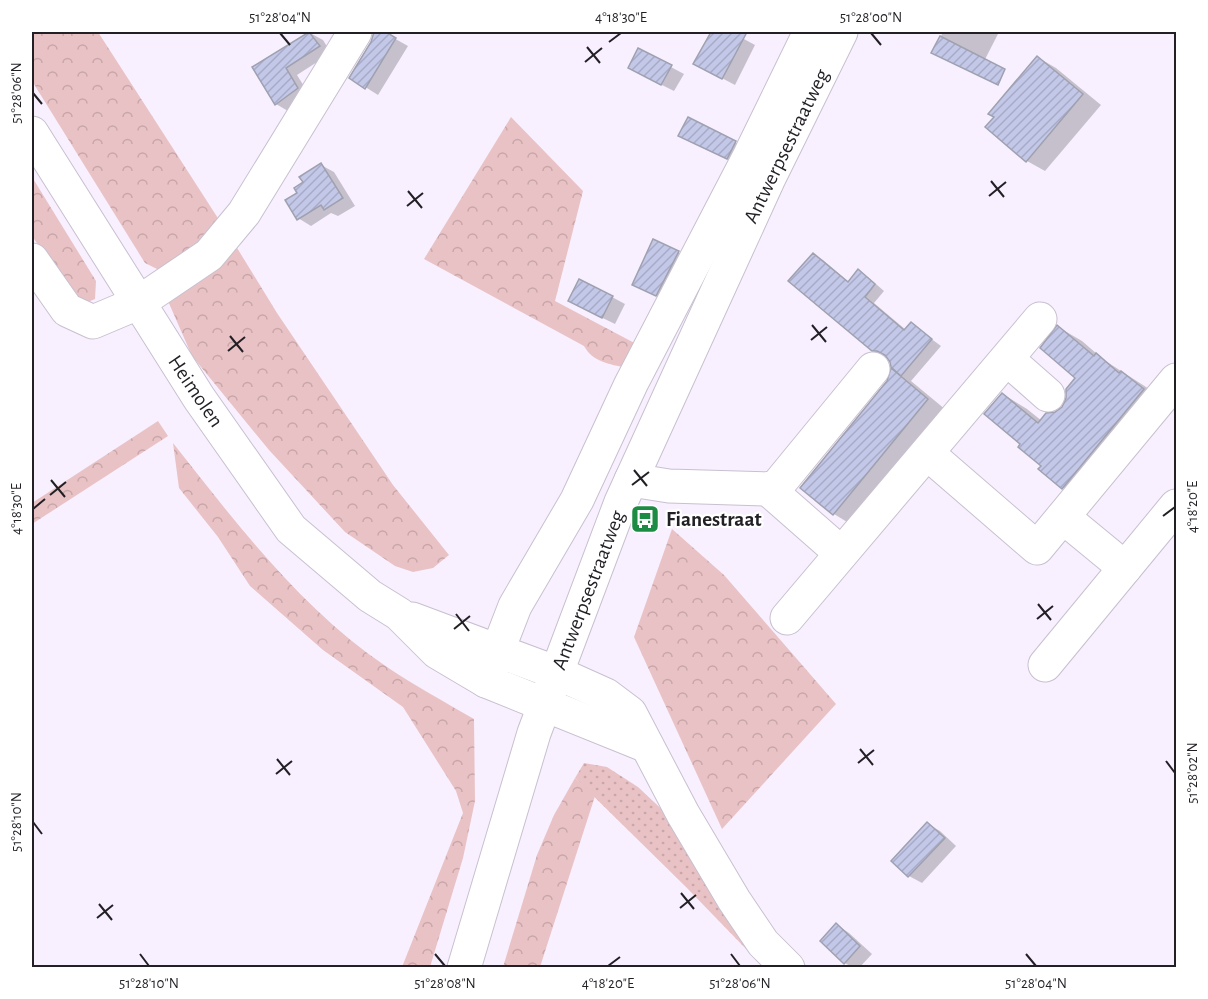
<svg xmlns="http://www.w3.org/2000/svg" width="1208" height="999" viewBox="0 0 1208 999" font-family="'Alegreya Sans',sans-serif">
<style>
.grass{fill:url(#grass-dots)}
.forest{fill:url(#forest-crowns)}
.shadow{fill:#0003}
.building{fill:url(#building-hatch);stroke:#9fa1b0;stroke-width:1.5}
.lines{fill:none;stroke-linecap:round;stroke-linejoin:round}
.minor-casing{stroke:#c8c0cf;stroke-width:35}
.major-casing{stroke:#c8c0cf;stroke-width:35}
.minor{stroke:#fff;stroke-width:33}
.major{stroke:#fff;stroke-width:33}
.ticks{fill:none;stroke:#221f25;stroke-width:2}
.labels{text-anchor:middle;stroke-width:4.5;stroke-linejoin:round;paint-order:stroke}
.street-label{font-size:21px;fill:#221f25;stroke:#fff}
.poi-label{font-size:21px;font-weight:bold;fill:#221f25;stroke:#fff;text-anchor:start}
.neatline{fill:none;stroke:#221f25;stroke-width:2}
.ticks-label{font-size:15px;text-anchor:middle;fill:#221f25}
</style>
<defs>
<pattern id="grass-dots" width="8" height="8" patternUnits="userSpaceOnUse" patternTransform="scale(1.5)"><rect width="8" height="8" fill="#e9c2c5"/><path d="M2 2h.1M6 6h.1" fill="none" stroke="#c8a6a9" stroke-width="1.8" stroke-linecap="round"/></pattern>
<pattern id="forest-crowns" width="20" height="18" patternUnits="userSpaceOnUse" patternTransform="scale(1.5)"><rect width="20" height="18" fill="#e9c2c5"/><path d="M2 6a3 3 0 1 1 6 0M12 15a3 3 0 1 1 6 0" fill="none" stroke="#c8a6a9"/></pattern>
<pattern id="building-hatch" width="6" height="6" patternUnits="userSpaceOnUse" patternTransform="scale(1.5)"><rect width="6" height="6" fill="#c3c8e8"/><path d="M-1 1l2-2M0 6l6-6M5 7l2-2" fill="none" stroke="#a7abc7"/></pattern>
</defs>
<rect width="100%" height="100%" fill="#f8f0ff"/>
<polygon class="grass" points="584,763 607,767 638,787 670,817 680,839 748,951 686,887 575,778"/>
<g class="forest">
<polygon points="32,32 98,32 223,226 161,271 145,263 32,81"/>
<path d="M511,117L583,191L555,301L642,347L627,368C609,364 593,362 584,346L424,259Z"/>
<polygon points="32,177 96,281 95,299 83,304 72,295 32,236"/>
<polygon points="234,243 277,313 393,485 449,555 433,568 413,572 395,566 345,532 269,450 192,356 168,301"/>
<polygon points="158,421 168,436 32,524 32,503"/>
<path d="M173,443C237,524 300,608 387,667C415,686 445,702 474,719L475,801L463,858L430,967H402L463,813L456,791L403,707L323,650L250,586L218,537L179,488Z"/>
<polygon points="672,529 724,575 836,704 722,829 634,637"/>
<polygon points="575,778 595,796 540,967 503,967 537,855 554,815"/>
</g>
<g class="shadow">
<polygon points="375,32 383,32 408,46 378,95 351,78 373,42"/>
<polygon points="712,32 731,32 755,45 735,85 695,64"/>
<polygon points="943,32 999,32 977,75 933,52"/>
<polygon points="310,33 323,40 331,53 297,75 310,96 288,111 276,104 254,68"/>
<polygon points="639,50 684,74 674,91 642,75"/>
<polygon points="1037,57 1056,68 1101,105 1045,171 1027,161"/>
<polygon points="690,142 735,142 745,148 737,164"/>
<polygon points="321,165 334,172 355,206 338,216 331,213 311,226 298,218 299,193"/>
<polygon points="678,252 690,260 669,301 646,291"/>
<polygon points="813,254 823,260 849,282 858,271 868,277 884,291 874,303 906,330 911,324 941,346 911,381 946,410 852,525 834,514 892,370 898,374 899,372 888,356 883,356 872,350"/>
<polygon points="612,297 625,304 615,324 582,308"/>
<polygon points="1058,327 1082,341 1104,360 1146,387 1167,405 1087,502 1063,488 1022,444 1003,394 1027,409 1042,421 1064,408 1077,378"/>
<polygon points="928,824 940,831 956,846 922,883 909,876 893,861"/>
<polygon points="837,925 849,933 872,954 859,968 853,968 845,963"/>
</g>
<g class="building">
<polygon points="309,32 320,46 286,68 298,88 275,105 252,67"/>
<polygon points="374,32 386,32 396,38 365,89 349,78 371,42"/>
<polygon points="711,32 747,32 722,79 693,64"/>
<polygon points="940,36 1005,69 998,85 931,53"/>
<polygon points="638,48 672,65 661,85 628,68"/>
<polygon points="1037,56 1083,94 1026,162 985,127 994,117 988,114"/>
<polygon points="688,117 736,141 727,159 678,136"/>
<polygon points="321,163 343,198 324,210 321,205 297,220 285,200 297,193 294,188 303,182 299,177"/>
<polygon points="653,239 679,251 656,296 632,285"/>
<polygon points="813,253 848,282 858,269 875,284 865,297 904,330 911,322 932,339 901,376 891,367 890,362 885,355 877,351 872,351 788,281"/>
<polygon points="579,279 613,296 602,318 568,301"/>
<polygon points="1057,325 1094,356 1096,353 1119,373 1121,371 1144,389 1062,489 1038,469 1041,466 1018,447 1020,444 984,414 1002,393 1038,423 1046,413 1055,412 1062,407 1066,398 1066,389 1075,378 1040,348"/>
<polygon points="891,368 928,399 833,515 800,488 887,381"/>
<polygon points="927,822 945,838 908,877 891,861"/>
<polygon points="836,923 860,946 844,964 820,941"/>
</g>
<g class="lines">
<g class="minor-casing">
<g id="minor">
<polyline points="32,133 199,398 291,529 370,596 399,614 437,652 486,681 647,746"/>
<polyline points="32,260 67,310 93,322 138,303 209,255 244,213 355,32"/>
<polyline points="1007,359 1048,395"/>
<polyline points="927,453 1037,548 1176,380"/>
<polyline points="631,480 669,486 768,489 777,486 873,369"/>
<polyline points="768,489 841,553"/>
<polyline points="1063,517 1125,568"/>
<polyline points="787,618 1040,319"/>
<polyline points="412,619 557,673 606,695 630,713 683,814 734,900 763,943 788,968"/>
<polyline points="1045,665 1176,506"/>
<polyline points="486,681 515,606 577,500 631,384 750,155 810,32"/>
</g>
</g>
<g class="major-casing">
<polyline id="major" points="464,968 534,733 621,502 769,178 841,32"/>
</g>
<use href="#minor" class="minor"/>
<use href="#major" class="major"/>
</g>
<path class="ticks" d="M280,33L290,45M871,33L881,45M609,42L621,33M587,47L600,63M585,62L602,48M33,93L42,104M991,181L1004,197M408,191L422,208M989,196L1006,182M407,206L423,193M812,325L826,342M230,336L243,352M811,340L827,327M228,351L245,337M634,470L647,486M51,480L65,497M632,485L649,472M50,495L66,482M33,509L45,499M1163,516L1175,507M1038,604L1051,620M456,614L469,631M1037,619L1053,606M454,629L470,616M860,749L873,765M277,759L290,775M1166,761L1175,773M858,763L874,750M276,774L292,761M33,822L42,834M681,893L694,909M99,904L112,920M680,908L696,895M97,918L113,905M140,954L149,966M435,954L445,966M731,954L740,966M1026,954L1036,966M608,966L620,957"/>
<defs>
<g id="bus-square" transform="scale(1.5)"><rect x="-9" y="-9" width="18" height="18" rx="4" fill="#1c8b43" stroke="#fff"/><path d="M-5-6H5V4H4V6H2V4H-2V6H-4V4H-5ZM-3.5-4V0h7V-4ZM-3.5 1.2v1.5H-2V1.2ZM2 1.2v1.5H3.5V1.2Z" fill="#fff"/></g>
</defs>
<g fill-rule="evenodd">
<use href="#bus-square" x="645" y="519"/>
</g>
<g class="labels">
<g class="street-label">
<text transform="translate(786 146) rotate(-64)" y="7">Antwerpsestraatweg</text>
<text transform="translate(196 391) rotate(56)" y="7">Heimolen</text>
<text transform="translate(588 590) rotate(-69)" y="7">Antwerpsestraatweg</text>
</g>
<g class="poi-label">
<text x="666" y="526">Fianestraat</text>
</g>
</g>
<rect width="1208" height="999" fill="none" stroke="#ffffff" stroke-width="66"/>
<rect x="33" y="33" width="1142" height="933" class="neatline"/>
<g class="ticks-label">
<text x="280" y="22">51°28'04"N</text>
<text x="621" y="22">4°18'30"E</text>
<text x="871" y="22">51°28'00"N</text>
<text transform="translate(16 93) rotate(-90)" y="5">51°28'06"N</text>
<text transform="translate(1192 507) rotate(-90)" y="5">4°18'20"E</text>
<text transform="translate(16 509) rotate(-90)" y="5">4°18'30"E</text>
<text transform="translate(1192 773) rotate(-90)" y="5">51°28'02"N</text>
<text transform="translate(16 822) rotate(-90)" y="5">51°28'10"N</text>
<text x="149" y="988">51°28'10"N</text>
<text x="445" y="988">51°28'08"N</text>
<text x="608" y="988">4°18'20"E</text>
<text x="740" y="988">51°28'06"N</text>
<text x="1036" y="988">51°28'04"N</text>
</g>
</svg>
